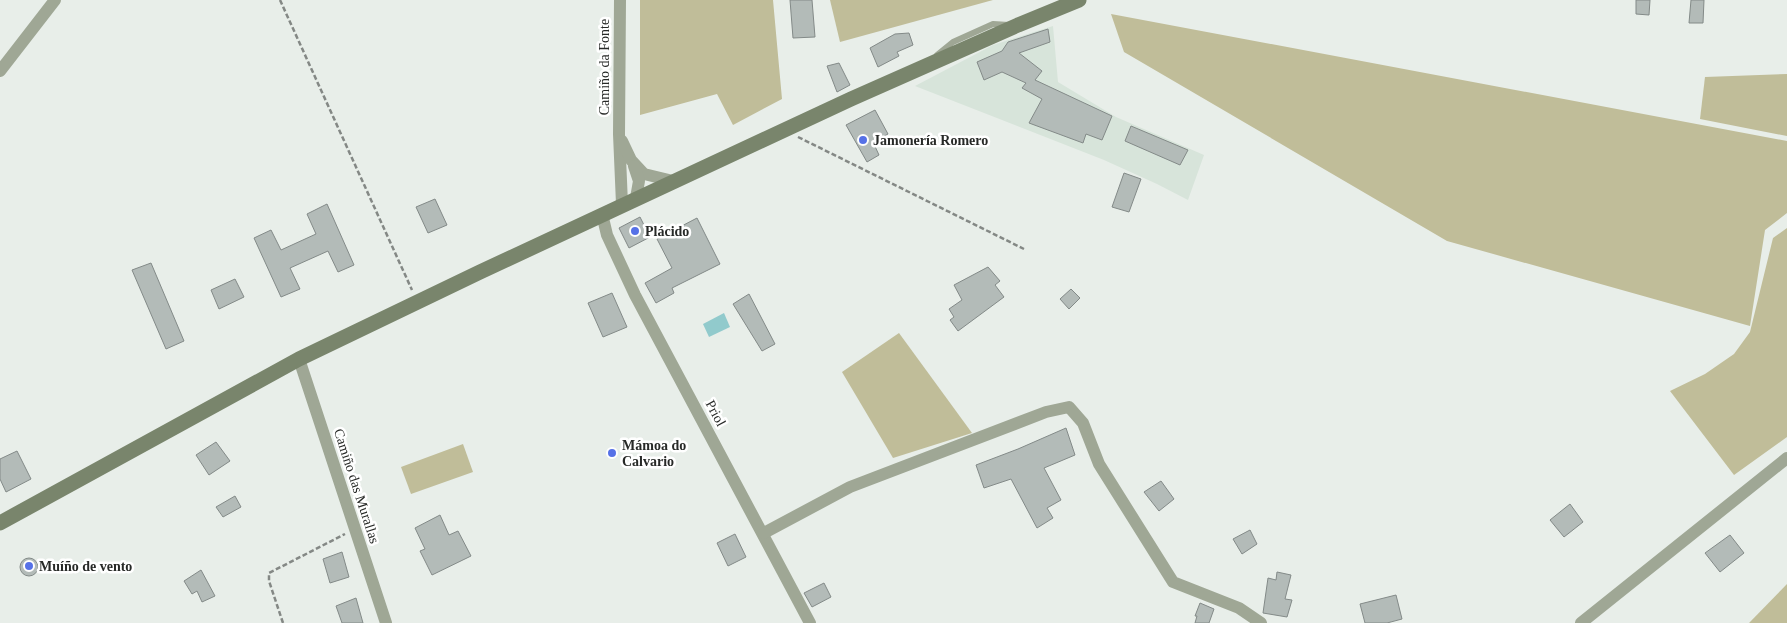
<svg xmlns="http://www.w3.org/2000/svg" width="1787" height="623" viewBox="0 0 1787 623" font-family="'Times New Roman',serif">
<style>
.built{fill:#d7e4da}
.green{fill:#c0bd99}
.water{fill:#91cacc}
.building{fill:#b3bbb8;stroke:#838a88}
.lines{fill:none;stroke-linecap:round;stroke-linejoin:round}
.path{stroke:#848885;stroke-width:2.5;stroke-dasharray:5 2.5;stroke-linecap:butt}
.lane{stroke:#9fa795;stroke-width:6}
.street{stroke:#9fa795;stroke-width:12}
.secondary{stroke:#79856c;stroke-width:15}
.poi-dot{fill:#5671e7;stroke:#fff;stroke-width:2}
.labels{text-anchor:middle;stroke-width:5;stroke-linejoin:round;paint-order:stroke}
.street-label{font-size:14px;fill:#272927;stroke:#fff}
.poi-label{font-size:14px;font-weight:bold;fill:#272927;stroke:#fff;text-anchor:start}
</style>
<rect width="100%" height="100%" fill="#e8eee9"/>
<polygon class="built" points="1053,26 1058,82 1116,117 1204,155 1188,200 1157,184 1104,160 915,86 993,45"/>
<g class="green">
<polygon points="640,0 773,0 782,99 733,125 717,94 640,115"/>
<polygon points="830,0 993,0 840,42"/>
<polygon points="1111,14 1787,141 1787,213 1765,230 1750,326 1447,241 1124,52"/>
<polygon points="1787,74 1787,136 1700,119 1705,77"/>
<polygon points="1787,228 1787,437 1734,475 1670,391 1705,374 1734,354 1750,332 1773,238"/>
<polygon points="899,333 972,433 893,458 842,372"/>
<polygon points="463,444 473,472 411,494 401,467"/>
<polygon points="1787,584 1787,623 1749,623"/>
</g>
<polygon class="water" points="724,313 730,327 709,337 703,324"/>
<g class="building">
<polygon points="790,0 812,0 815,37 793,38"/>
<polygon points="1636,0 1650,0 1649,15 1636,14"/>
<polygon points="1691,0 1704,0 1703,23 1689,23"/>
<polygon points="1048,29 1050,42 1019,53 1042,71 1035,80 1112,116 1102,140 1086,134 1083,143 1029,123 1042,99 1022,88 1026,83 1002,72 984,80 977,62 1002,51 1008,42"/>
<polygon points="909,33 913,45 897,52 899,56 878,67 870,48 895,34"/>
<polygon points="839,63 850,85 837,92 827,66"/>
<polygon points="875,110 888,134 873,142 879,155 867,162 846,125"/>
<polygon points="1131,126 1188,150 1180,165 1125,141"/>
<polygon points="1124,173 1141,179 1129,212 1112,207"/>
<polygon points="435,199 447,225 428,233 416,207"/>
<polygon points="327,204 354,265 338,272 328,251 290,268 300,289 281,297 254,238 271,230 281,250 316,234 307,214"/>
<polygon points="640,217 650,237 629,248 619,228"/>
<polygon points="697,218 720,264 672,288 674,293 656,303 645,283 672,268 657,239"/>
<polygon points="151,263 184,341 166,349 132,270"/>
<polygon points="988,267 1000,281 995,285 1004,297 958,331 950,320 954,317 949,309 962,300 954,285"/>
<polygon points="235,279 244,297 219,309 211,290"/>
<polygon points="1071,289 1080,298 1069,309 1060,299"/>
<polygon points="612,293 627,327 603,337 588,303"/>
<polygon points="749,294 775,344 762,351 733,304"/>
<polygon points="1066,428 1075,455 1044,468 1061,500 1047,508 1053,518 1037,528 1011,479 984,488 976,465 1018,449"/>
<polygon points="216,442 230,461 209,475 196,455"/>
<polygon points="17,451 31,479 6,492 0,479 0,459"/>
<polygon points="1161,481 1174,499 1159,511 1144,492"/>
<polygon points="235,496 241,507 223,517 216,507"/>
<polygon points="1570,504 1583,522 1564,537 1550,520"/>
<polygon points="440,515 449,535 458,531 471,556 432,575 420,551 425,549 415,528"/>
<polygon points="1250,530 1257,544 1242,554 1233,539"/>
<polygon points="735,534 746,557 728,566 717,543"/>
<polygon points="1730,535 1744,553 1720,572 1705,553"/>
<polygon points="342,552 349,577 330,583 323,559"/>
<circle cx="29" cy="567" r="9"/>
<polygon points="201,570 215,596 202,602 197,591 192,594 184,581"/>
<polygon points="1277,572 1291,575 1285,599 1292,600 1287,617 1263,613 1268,578 1276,580"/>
<polygon points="824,583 831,597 812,607 804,593"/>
<polygon points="1396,595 1402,619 1387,623 1365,623 1360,604"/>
<polygon points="356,598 363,623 342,623 336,606"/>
<polygon points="1200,603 1214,609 1209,623 1195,623 1197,616 1195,616"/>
</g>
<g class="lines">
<g class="path">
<polyline points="280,0 412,290"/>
<polyline points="798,137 1024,249"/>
<polyline points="283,623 269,581 269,573 345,534"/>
</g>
<polyline class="lane" points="937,55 953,42 993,24 1009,25"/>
<g class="street">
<polyline points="620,0 619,134 622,204"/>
<polyline points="0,71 55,0"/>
<polyline points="622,141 631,160 644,174 673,181"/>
<polyline points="634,166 639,181 636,198"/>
<polyline points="602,214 607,235 635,295 810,623"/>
<polyline points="299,359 386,623"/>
<polyline points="764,533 850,487 1046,412 1069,407 1083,423 1099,464 1173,582 1239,608 1261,623"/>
<polyline points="1581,623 1787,458"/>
</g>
<polyline class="secondary" points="0,523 299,359 480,272 851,99 1018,25 1079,0"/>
</g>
<g class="poi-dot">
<circle cx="863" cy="140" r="5"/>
<circle cx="635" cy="231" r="5"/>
<circle cx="612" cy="453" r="5"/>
<circle cx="29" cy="566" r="5"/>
</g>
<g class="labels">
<g class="street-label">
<text transform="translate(604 67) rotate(-90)" y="5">Camiño da Fonte</text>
<text transform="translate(716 413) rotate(62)" y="5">Priol</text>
<text transform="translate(357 486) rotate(72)" y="5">Camiño das Murallas</text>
</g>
<g class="poi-label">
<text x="873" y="145">Jamonería Romero</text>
<text x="645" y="236">Plácido</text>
<text x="622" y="450">Mámoa do<tspan x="622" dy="16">Calvario</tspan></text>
<text x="39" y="571">Muíño de vento</text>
</g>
</g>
</svg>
